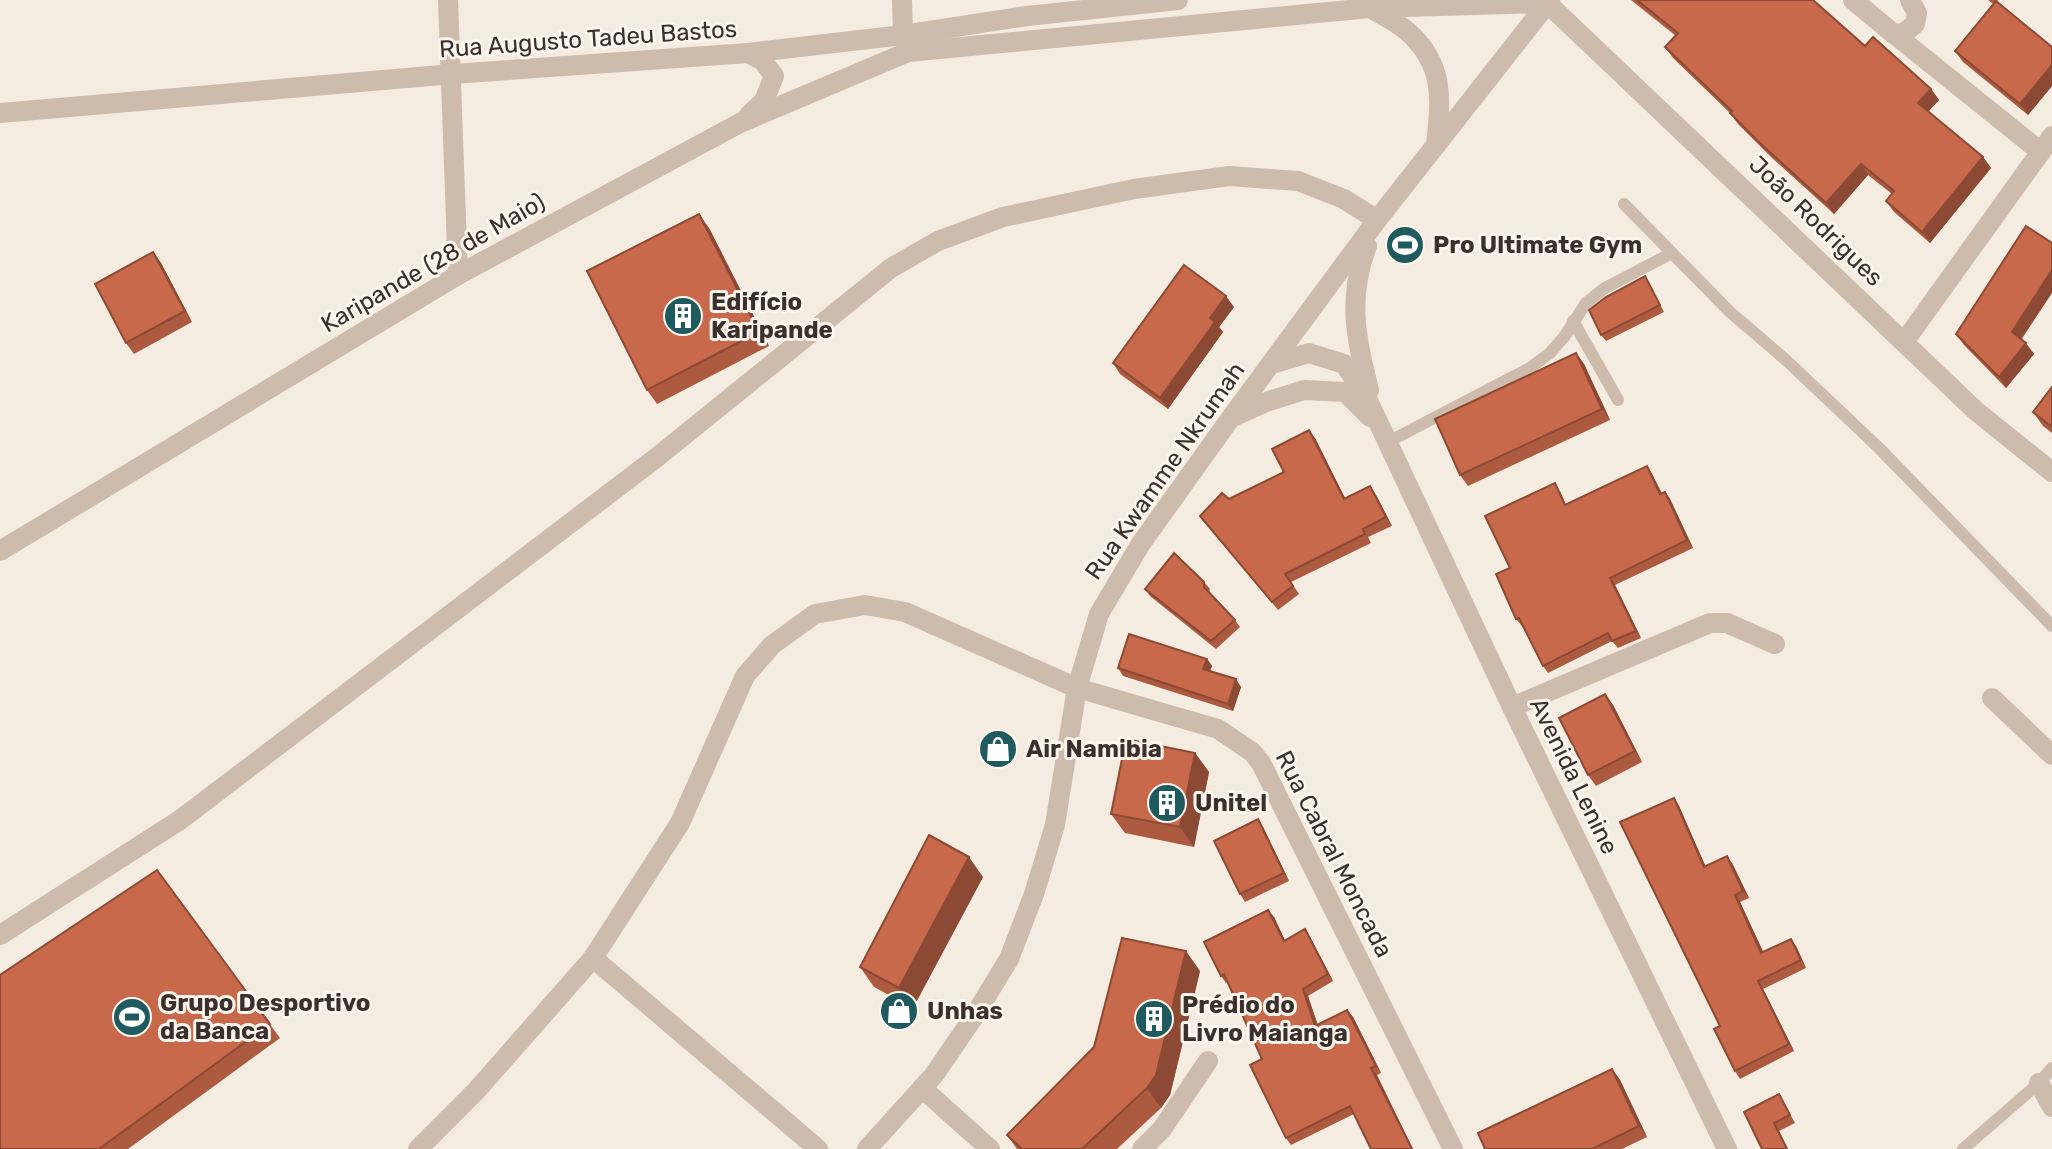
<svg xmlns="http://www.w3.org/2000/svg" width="2052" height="1149" viewBox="0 0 2052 1149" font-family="Rubik,sans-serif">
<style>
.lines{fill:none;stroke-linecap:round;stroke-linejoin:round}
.service{stroke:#cdbbac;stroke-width:12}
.minor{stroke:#cdbbac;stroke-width:20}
.tertiary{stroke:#cdbbac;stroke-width:20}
.wall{fill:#ac5a40}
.shaded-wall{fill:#8c4a34}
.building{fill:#c8694b;stroke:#8c4a34;stroke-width:2}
.labels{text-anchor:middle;stroke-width:6;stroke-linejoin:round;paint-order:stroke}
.street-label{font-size:24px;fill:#3b302b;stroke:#fbf5ee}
.poi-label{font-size:24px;font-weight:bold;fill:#3b302b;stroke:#fbf5ee;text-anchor:start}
</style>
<rect width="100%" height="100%" fill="#f4ebe1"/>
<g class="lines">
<g class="service">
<polyline points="1624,204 1730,312 1786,360 1879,448 2052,626"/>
<polyline points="1573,321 1618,400"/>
<polyline points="1386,443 1530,368 1550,353 1564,337 1586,303 1605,288 1672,253"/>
<polyline points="1963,1149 2039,1083 2052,1068"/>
</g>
<g class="minor">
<polyline points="448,0 458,275"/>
<polyline points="902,0 903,35"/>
<polyline points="1544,0 1976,411 2052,472"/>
<polyline points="1853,0 1894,34 1904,33 1915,24 1917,13 1910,0"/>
<polyline points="1894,34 2041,152"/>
<polyline points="748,53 763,61 774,76 764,101 749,115"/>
<polyline points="0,113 453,74 748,53 903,35 1027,16 1178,0"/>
<polyline points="1904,342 2052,136"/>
<polyline points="0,551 458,275 740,123 908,52 1370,8 1548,3"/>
<polyline points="1992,698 2052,755"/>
<polyline points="1512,707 1710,623 1727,623 1775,644"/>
<polyline points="0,935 180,820 656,458 891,268 938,241 1003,217 1134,189 1229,176 1298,181 1344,199 1377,220"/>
<polyline points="593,958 818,1149"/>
<polyline points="2039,1083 2052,1107"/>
<polyline points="922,1088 990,1149"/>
<polyline points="418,1149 476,1091 593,958 680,823 745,676 772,645 815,614 865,605 905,612 1077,688 1218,729 1252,752 1261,763 1453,1149"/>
<polyline points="1142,1149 1162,1129 1208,1061"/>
</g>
<g class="tertiary">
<path d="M1370,8C1382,15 1397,22 1407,31C1445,64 1441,99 1436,145"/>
<path d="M1367,246C1347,299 1356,337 1369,390"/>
<polyline points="1272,364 1309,353 1344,364 1364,392 1512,707 1727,1149"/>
<polyline points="1233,417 1266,402 1304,390 1345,392 1370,417"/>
<polyline points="867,1149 934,1075 973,1018 1009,959 1034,894 1055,825 1077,688 1099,614 1140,545 1230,419 1377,220 1550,0"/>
</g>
</g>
<g class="wall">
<polygon points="1631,0 1813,0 1865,46 1931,89 1939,100 1928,112 1983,157 1991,168 1930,243 1894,212 1886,201 1892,194 1868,175 1834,214 1771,157 1738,124 1730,113 1673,58 1665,47 1676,36"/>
<polygon points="1988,0 1998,0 1997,2 2052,47 2052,86 2028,115 1963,62 1955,51 1993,4"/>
<polygon points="709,228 769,346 657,404 647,390"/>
<polygon points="153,252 161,263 192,322 134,354 126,343"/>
<polygon points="1645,276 1664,312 1606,341 1601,335"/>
<polygon points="1234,307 1219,327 1223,332 1168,409 1120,374 1113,363"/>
<polygon points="1956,334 2022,340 2034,354 2006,388 1964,345"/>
<polygon points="1576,353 1584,364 1610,420 1468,486 1460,475"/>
<polygon points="2052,387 2052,433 2043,426 2033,412"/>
<polygon points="1315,438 1345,499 1376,495 1392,526 1368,537 1371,543 1291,582 1299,594 1278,610 1200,516 1229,499 1284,472"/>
<polygon points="1647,466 1652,474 1662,493 1665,492 1670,499 1693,548 1615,585 1641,638 1618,648 1612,641 1548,673 1543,666 1523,626 1522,626 1516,619 1510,568 1560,491 1566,505"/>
<polygon points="1204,582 1210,589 1209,592 1235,620 1240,627 1216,649 1150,596 1145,589"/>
<polygon points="1207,659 1212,666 1210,671 1241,687 1233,711 1123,676 1118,668"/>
<polygon points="1605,694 1613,705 1642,762 1596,786 1588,775"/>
<polygon points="1195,753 1209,772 1194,847 1125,833 1111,814"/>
<polygon points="1674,798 1679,806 1705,866 1732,863 1749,898 1740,902 1763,952 1796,946 1806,968 1763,989 1794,1051 1740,1079 1735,1071 1720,1026"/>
<polygon points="1263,827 1289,881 1245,902 1240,894"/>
<polygon points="157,870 280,1038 128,1149 0,1149"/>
<polygon points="983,877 913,1008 874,987 860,967"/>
<polygon points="1274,917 1285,941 1310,937 1333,981 1308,996 1318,1025 1347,1010 1353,1017 1381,1073 1377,1075 1354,1114 1291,1145 1286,1138 1262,1059 1227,982 1226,983 1221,976"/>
<polygon points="1200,971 1170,1095 1161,1108 1117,1149 1017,1149 1007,1135"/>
<polygon points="1612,1069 1620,1080 1647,1137 1622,1149 1485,1149"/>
<polygon points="1779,1094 1795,1123 1779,1131 1788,1149 1762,1149"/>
</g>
<g class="shaded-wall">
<polygon points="2052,65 2052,86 2028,115 2020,104"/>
<polygon points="1931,89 1939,100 1926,114 1918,103"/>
<polygon points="1983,157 1991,168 1930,243 1922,232"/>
<polygon points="1861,164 1868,175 1834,214 1826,203"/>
<polygon points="699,214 709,228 769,346 759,332"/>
<polygon points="153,252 161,263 192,322 185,311"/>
<polygon points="2052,270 2052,293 2019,343 2012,332"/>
<polygon points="1226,296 1234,307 1219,327 1223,332 1168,409 1160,398 1210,318"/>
<polygon points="2026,343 2034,354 2006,388 1999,377"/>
<polygon points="1576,353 1584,364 1610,420 1602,409"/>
<polygon points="1309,430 1315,438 1350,508 1344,499"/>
<polygon points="1647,466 1652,474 1665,502 1660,494"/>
<polygon points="1370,486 1376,495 1392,526 1386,517"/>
<polygon points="1665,492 1670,499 1693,548 1687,540"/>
<polygon points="1610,578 1615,585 1641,638 1636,631"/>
<polygon points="1207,659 1212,666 1208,676 1203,669"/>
<polygon points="1236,679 1241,687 1233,711 1228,704"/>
<polygon points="1605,694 1613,705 1642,762 1635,751"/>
<polygon points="1195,753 1209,772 1194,847 1180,827"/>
<polygon points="1674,798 1679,806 1709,874 1704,867"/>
<polygon points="1258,819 1263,827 1289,881 1284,873"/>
<polygon points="1727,856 1732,863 1749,898 1743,891"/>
<polygon points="969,857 983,877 913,1008 899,988"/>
<polygon points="1735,895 1740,902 1767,960 1761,953"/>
<polygon points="1268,910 1274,917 1289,949 1284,941"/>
<polygon points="1305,929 1310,937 1333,981 1328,974"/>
<polygon points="1791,939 1796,946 1806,968 1801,960"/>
<polygon points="1186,951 1200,971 1170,1095 1161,1108 1147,1088"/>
<polygon points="1758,981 1763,989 1794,1051 1789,1044"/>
<polygon points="1303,989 1308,996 1320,1034 1315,1026"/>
<polygon points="1347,1010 1353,1017 1381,1073 1376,1066"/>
<polygon points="1371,1068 1377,1075 1413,1149 1412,1149"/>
<polygon points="1612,1069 1620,1080 1647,1137 1639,1126"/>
</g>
<g class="building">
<polygon points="1637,0 1813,0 1865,46 1873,37 1931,89 1918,103 1983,157 1922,232 1886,201 1894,191 1861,164 1826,203 1763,146 1730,113 1732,111 1665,47 1678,33"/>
<polygon points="1996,1 2052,47 2052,65 2020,104 1955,51"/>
<polygon points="699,214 759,332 647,390 587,271"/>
<polygon points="2026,226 2052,243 2052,270 2012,332 2026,343 1999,377 1956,334"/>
<polygon points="153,252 185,311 126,343 95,284"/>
<polygon points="1184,265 1226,296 1210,318 1215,322 1160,398 1113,363"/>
<polygon points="1645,276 1660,305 1601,335 1589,310 1606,297"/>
<polygon points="1576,353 1602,409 1460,475 1435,419"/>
<polygon points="2052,387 2052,427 2033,412"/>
<polygon points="1309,430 1344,499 1370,486 1386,517 1363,529 1365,534 1285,574 1293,586 1272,602 1200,516 1222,493 1229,499 1284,472 1272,449"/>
<polygon points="1647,466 1660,494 1665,492 1687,540 1610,578 1636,631 1612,641 1608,633 1543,666 1519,618 1516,619 1496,574 1510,568 1485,516 1555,483 1565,505"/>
<polygon points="1174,553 1204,582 1204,587 1235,620 1211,641 1145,589"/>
<polygon points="1129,634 1207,659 1203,669 1236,679 1228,704 1118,668"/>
<polygon points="1605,694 1635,751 1588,775 1559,718"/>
<polygon points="1126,739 1195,753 1180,827 1111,814"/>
<polygon points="1674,798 1704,867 1727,856 1743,891 1735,895 1761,953 1791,939 1801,960 1758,981 1789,1044 1735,1071 1714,1029 1720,1026 1620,822"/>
<polygon points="1258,819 1284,873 1240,894 1214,841"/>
<polygon points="929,835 969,857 899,988 860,967"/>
<polygon points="157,870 270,1024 99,1149 0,1149 0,975"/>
<polygon points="1268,910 1284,941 1305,929 1328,974 1303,989 1315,1026 1347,1010 1376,1066 1371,1068 1412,1149 1371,1149 1350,1106 1286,1138 1250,1065 1262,1059 1224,974 1221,976 1204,942"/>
<polygon points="1122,938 1186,951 1156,1075 1147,1088 1082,1149 1022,1149 1007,1135 1094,1047"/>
<polygon points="1612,1069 1639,1126 1592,1149 1485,1149 1478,1133"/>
<polygon points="1779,1094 1790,1115 1774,1123 1787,1149 1762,1149 1744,1112"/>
</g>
<defs>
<g id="stadium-disc" transform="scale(2)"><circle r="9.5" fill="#1f5a5e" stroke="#fbf5ee"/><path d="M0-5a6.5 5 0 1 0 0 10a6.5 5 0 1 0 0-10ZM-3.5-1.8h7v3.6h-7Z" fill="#fff"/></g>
<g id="building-disc" transform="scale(2)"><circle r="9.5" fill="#1f5a5e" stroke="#fbf5ee"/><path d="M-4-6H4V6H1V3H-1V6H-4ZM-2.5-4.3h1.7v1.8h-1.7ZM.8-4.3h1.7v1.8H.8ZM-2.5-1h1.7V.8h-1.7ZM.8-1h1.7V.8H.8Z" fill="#fff"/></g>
<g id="shop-disc" transform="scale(2)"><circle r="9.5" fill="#1f5a5e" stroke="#fbf5ee"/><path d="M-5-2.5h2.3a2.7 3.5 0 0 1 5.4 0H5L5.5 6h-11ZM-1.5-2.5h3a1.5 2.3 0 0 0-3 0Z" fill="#fff"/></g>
</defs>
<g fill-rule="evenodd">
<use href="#stadium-disc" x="1405" y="245"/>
<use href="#building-disc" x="683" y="316"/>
<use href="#shop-disc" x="998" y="749"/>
<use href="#building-disc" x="1167" y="803"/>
<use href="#shop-disc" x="899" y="1011"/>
<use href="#stadium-disc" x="132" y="1017"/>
<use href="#building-disc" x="1154" y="1019"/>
</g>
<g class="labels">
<g class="street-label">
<text transform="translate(588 39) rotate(-4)" y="8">Rua Augusto Tadeu Bastos</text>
<text transform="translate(1816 221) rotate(44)" y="8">João Rodrigues</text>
<text transform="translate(433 263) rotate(-30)" y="8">Karipande (28 de Maio)</text>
<text transform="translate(1165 471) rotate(-55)" y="8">Rua Kwamme Nkrumah</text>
<text transform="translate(1574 776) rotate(64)" y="8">Avenida Lenine</text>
<text transform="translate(1334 854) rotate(63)" y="8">Rua Cabral Moncada</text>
</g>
<g class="poi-label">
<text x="1433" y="253">Pro Ultimate Gym</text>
<text x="711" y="310">Edifício<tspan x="711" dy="28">Karipande</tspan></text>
<text x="1026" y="757">Air Namibia</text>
<text x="1195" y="811">Unitel</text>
<text x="160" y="1011">Grupo Desportivo<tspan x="160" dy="28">da Banca</tspan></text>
<text x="1182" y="1013">Prédio do<tspan x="1182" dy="28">Livro Maianga</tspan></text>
<text x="927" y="1019">Unhas</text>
</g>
</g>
</svg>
